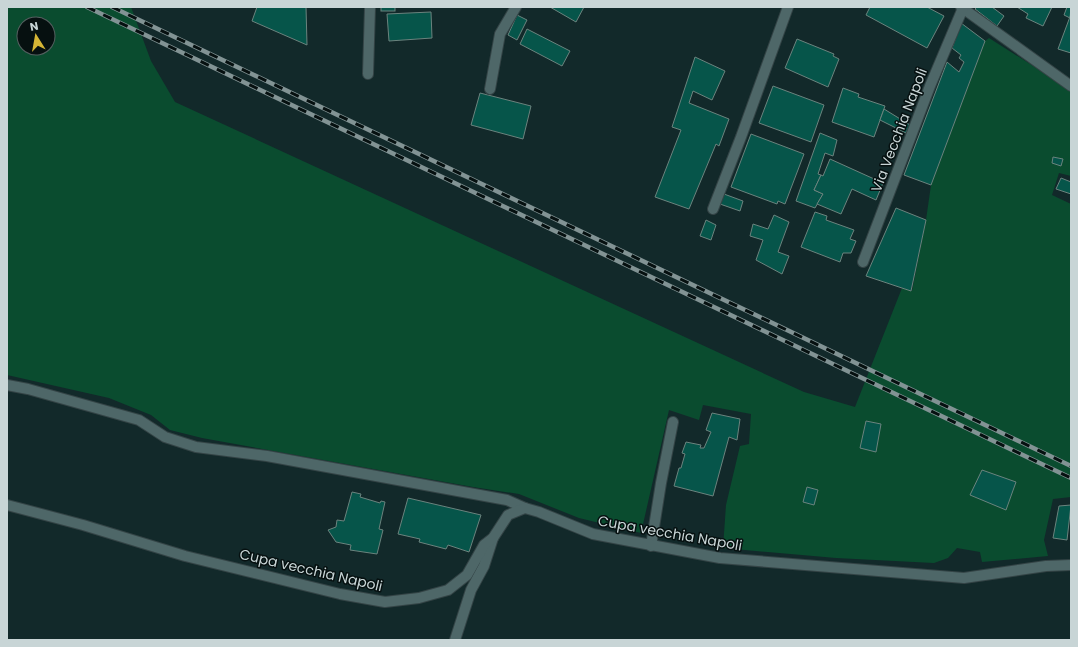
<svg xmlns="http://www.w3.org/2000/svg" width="1078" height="647" viewBox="0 0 1078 647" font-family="Poppins,sans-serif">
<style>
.green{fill:#0a4c2f;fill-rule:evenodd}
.building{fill:#06554a;stroke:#6b837e}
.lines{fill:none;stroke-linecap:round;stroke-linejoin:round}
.lane-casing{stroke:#344446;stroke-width:12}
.street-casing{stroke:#344446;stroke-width:12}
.lane{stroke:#4e6768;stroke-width:10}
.street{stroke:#4e6768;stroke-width:10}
.rail-casing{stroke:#829394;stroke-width:4.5}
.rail{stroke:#061010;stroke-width:3;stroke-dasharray:9;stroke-linecap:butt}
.labels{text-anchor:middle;stroke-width:3;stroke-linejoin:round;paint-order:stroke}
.street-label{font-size:14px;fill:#c8d5d6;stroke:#061010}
</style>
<rect width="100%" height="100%" fill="#12292a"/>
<path class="green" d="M7,7H131L151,61L175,102L804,392L855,407L902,288L912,291L926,220L931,185L985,41L989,38L1071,90V176L1059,173L1052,195L1071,204V497L1053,499L1044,540L1048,556L982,562L980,552L957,548L948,558L934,563L836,558L723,548L726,505L740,446L749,444L751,414L703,405L699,420L669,410L641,533L579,518L519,494L473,487L202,438L170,430L151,415L109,398L7,375ZM24,24H48V48H24Z"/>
<g class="building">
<polygon points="257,7 306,7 307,45 252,21"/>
<rect x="381" y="7" width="14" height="4"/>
<polygon points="550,7 584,7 576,22"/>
<polygon points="870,7 927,7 944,16 927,48 866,15"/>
<polygon points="977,7 992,7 1004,16 997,26 975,9"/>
<polygon points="1017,7 1052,7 1043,26 1026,18 1028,14"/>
<polygon points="1067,7 1071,7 1070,18 1064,15"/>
<polygon points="431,12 432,38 389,41 387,14"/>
<polygon points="1071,14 1071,53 1058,49"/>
<polygon points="517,15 527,20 517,40 508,35"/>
<polygon points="961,23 985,41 931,185 904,175 947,62 959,72 964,62 959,58 961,55 952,48"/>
<polygon points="527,29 570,51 562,66 520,44"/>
<polygon points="797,39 834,54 833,56 839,59 828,87 785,68"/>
<polygon points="695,57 725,71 712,100 693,91 689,103 729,119 719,146 716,144 689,209 655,197 681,130 672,127"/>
<polygon points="773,86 824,105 811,142 759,123"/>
<polygon points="843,88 859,94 858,97 885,106 874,137 832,122"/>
<polygon points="480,93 531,106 523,139 471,125"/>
<polygon points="884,109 910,125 906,133 880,120"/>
<polygon points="820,133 837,140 833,156 825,153 818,174 821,175 814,190 823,194 815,208 796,201"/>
<polygon points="751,134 804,154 785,204 778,201 777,204 731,187"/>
<polygon points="1053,157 1063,159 1061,166 1052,163"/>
<polygon points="830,159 883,183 876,200 852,189 841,214 817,204 823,194 814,190 821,175 823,176"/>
<polygon points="1061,178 1071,182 1071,194 1056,189"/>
<polygon points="724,194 743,201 740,211 720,204"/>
<polygon points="896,208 926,220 911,291 866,276"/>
<polygon points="815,212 827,216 826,220 854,230 850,239 856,241 851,253 843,253 840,262 801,247"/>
<polygon points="774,215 789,222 778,252 789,256 782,274 756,260 763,240 750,236 753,224 768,229"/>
<polygon points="706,220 716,225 711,240 700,236"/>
<polygon points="712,413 740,419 737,440 729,437 713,496 674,486 679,468 681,468 685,454 682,453 686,442 701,445 700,448 704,448 711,432 706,430"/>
<polygon points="866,421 881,424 876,452 860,448"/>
<polygon points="982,470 1016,482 1006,510 970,495"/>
<polygon points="807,487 818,490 814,505 803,502"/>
<polygon points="352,492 361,494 360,497 380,503 381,501 385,502 379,529 383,530 377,554 350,550 351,545 336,542 328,530 336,527 337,520 344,521"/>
<polygon points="408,498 481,515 469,552 448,545 446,549 419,542 420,539 398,534"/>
<polygon points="1071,505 1067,540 1053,538 1059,506"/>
</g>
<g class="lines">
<g class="lane-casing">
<g id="lane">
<polyline points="490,89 500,34 516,7"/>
<polyline points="7,385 28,389 139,420 165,437 196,447 267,456 507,500 525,508"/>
<polyline points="651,546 661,483 673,422"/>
<polyline points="455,640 471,590 484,566 493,538"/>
</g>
</g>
<g class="street-casing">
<g id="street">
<polyline points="961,7 1071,86"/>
<polyline points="368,74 370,7"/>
<polyline points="713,209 741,137 788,7"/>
<polyline points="863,262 930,86 963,8"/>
<polyline points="7,505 83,525 185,556 340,594 385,602 419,598 448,590 467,575 484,545 493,538 508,515 525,508 539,512 593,534 720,558 964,578 1046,566 1071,565"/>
</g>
</g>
<use href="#lane" class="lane"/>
<use href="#street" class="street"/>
<g class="rail-casing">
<g id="rail">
<polyline points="87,7 1071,478"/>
<polyline points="112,7 1071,466"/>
</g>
</g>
<use href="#rail" class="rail"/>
</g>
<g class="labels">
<g class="street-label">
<text transform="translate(899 130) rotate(-69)" y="5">Via Vecchia Napoli</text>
<text transform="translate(670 533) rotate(10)" y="5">Cupa vecchia Napoli</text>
<text transform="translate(311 570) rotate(13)" y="5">Cupa vecchia Napoli</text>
</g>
</g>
<rect width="1078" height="647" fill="none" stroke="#c8d5d6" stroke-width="16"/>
<g transform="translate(36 36) rotate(349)"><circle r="19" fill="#061010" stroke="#545f5f"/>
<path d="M0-3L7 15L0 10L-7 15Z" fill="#d5b535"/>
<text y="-6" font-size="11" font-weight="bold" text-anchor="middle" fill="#c8d5d6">N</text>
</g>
</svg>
